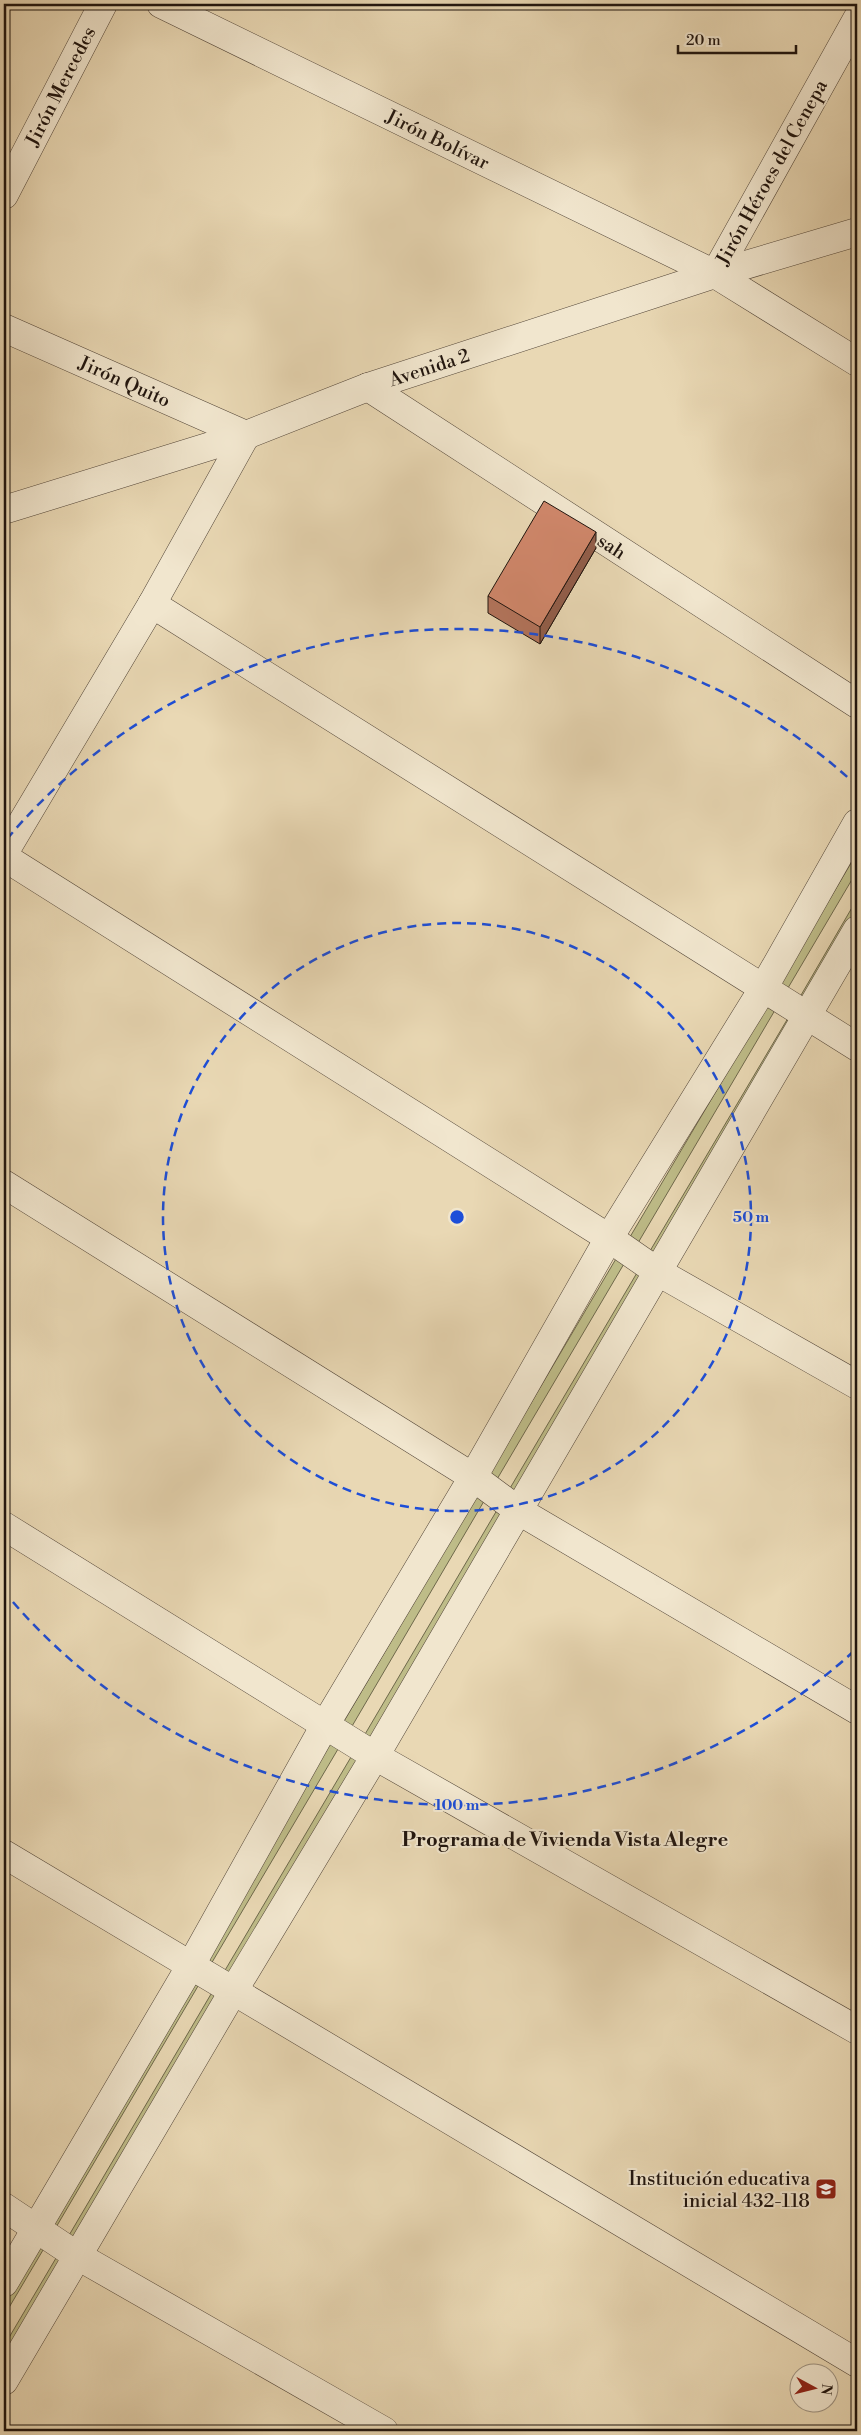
<svg xmlns="http://www.w3.org/2000/svg" width="861" height="2435" viewBox="0 0 861 2435" font-family="'Libre Bodoni',serif">
<style>
.green{fill:#bebc88;stroke:#6e684b}
.lines{fill:none;stroke-linecap:round;stroke-linejoin:round}
.minor-casing{stroke:#524538;stroke-width:29}
.minor{stroke:#f1e6ce;stroke-width:28}
.wall{fill:#b3745c;stroke:#1f140e}
.shaded-wall{fill:#925e4b;stroke:#1f140e}
.building{fill:#d0876b;stroke:#1f140e}
.ring{fill:none;stroke:#1d4ed8;stroke-width:2.5;stroke-dasharray:9 6}
.labels{text-anchor:middle;stroke-width:4;stroke-linejoin:round;paint-order:stroke}
.street-label{font-size:19px;fill:#1f140e;stroke:#f1e6ce}
.poi-label{font-size:19px;fill:#1f140e;stroke:#f1e6ce;text-anchor:end}
.neighbourhood-label{font-size:20px;font-weight:bold;fill:#1f140e;stroke:#f1e6ce}
.centre{fill:#1d4ed8;stroke:#f1e6ce;stroke-width:2.5}
.ring-label{font-size:15px;text-anchor:middle;font-weight:bold;fill:#1d4ed8;stroke:#f1e6ce;stroke-width:4;stroke-linejoin:round;paint-order:stroke}
</style>
<rect width="100%" height="100%" fill="#e9d8b4"/>
<filter id="stains"><feTurbulence type="fractalNoise" baseFrequency=".004" numOctaves="4"/><feColorMatrix values="0 0 0 0 .2 0 0 0 0 .09 0 0 0 0 .02 0 0 0 .5 -.17"/></filter>
<radialGradient id="worn" r=".72"><stop offset=".6" stop-color="#630" stop-opacity="0"/><stop offset="1" stop-color="#630" stop-opacity=".3"/></radialGradient>
<g class="green">
<polygon points="857,853 857,871 785,993 777,988"/>
<polygon points="857,899 857,918 804,1007 797,1002"/>
<polygon points="770,1000 778,1005 635,1248 627,1242"/>
<polygon points="791,1013 798,1017 655,1261 647,1256"/>
<polygon points="620,1252 628,1257 493,1486 485,1481"/>
<polygon points="641,1266 649,1271 514,1500 506,1495"/>
<polygon points="479,1492 487,1496 348,1733 340,1728"/>
<polygon points="500,1505 508,1510 369,1746 361,1741"/>
<polygon points="333,1739 341,1744 211,1964 203,1960"/>
<polygon points="354,1752 362,1757 232,1977 224,1972"/>
<polygon points="193,1976 201,1981 55,2229 47,2224"/>
<polygon points="214,1989 222,1994 76,2242 68,2237"/>
<polygon points="38,2239 46,2245 4,2316 4,2297"/>
<polygon points="59,2253 66,2258 4,2364 4,2346"/>
</g>
<g class="lines">
<g class="minor-casing">
<g id="minor">
<polyline points="161,4 715,274 857,362"/>
<polyline points="4,195 103,4"/>
<polyline points="715,274 857,19"/>
<polyline points="4,328 246,435 152,604 4,853"/>
<polyline points="368,387 857,704"/>
<polyline points="4,510 246,435 368,387 715,274 857,232"/>
<polyline points="152,604 857,1047"/>
<polyline points="4,857 609,1238 658,1272 857,1385"/>
<polyline points="4,1184 473,1477 519,1511 857,1710"/>
<polyline points="4,1526 375,1756 857,2030"/>
<polyline points="4,1854 857,2363"/>
<polyline points="4,2207 76,2255 384,2431"/>
<polyline points="4,2283 191,1965 325,1725 473,1477 609,1238 764,987 857,823"/>
<polyline points="4,2381 234,1990 375,1756 857,930"/>
</g>
</g>
<use href="#minor" class="minor"/>
</g>
<g class="wall">
<polygon points="596,548 540,644 488,613 488,596"/>
<polygon points="857,2000 857,2012 856,2011 856,2003"/>
</g>
<polygon class="shaded-wall" points="596,532 596,548 540,644 540,627"/>
<polygon class="building" points="544,501 596,532 540,627 488,596"/>
<g class="ring">
<circle cx="457" cy="1217" r="294"/>
<path d="M854 1651A588 588 0 0 1 7 1595M7 839A588 588 0 0 1 854 783"/>
</g>
<defs>
<g id="school-square" transform="scale(1.125)"><rect x="-9" y="-9" width="18" height="18" rx="4" fill="#8f2418" stroke="#f1e6ce"/><path d="M0-5L7-2L0 1L-7-2ZM-4 1L0 2.5L4 1V4Q0 6-4 4Z" fill="#fff"/></g>
</defs>
<g fill-rule="evenodd">
<use href="#school-square" x="826" y="2189"/>
</g>
<g class="labels">
<g class="street-label">
<text transform="translate(60 86) rotate(-63)" y="7">Jirón Mercedes</text>
<text transform="translate(438 139) rotate(26)" y="7">Jirón Bolívar</text>
<text transform="translate(771 172) rotate(-61)" y="7">Jirón Héroes del Cenepa</text>
<text transform="translate(429 367) rotate(-18)" y="7">Avenida 2</text>
<text transform="translate(125 381) rotate(24)" y="7">Jirón Quito</text>
<text transform="translate(612 546) rotate(33)" y="7">sah</text>
</g>
<g class="poi-label">
<text x="810" y="2185">Institución educativa<tspan x="810" dy="22">inicial 432-118</tspan></text>
</g>
<g class="neighbourhood-label">
<text x="565" y="1846">Programa de Vivienda Vista Alegre</text>
</g>
</g>
<circle cx="457" cy="1217" r="8" class="centre"/>
<g class="ring-label">
<text x="751" y="1222">50 m</text>
<text x="457" y="1810">100 m</text>
</g>
<rect width="861" height="2435" fill="none" stroke="#e9d8b4" stroke-width="20"/>
<rect x="5" y="5" width="851" height="2425" fill="none" stroke="#1f140e" stroke-width="2.5"/>
<rect x="10" y="10" width="841" height="2415" fill="none" stroke="#1f140e"/>
<g transform="translate(814 2388) rotate(97)"><circle r="24" fill="#f1e6ce" stroke="#9d9281"/>
<path d="M0-4L9 19L0 12L-9 19Z" fill="#8f2418"/>
<text y="-8" font-size="14" font-weight="bold" text-anchor="middle" fill="#1f140e">N</text>
</g>
<path d="M678 45v8h118v-8" fill="none" stroke="#1f140e" stroke-width="2.5"/>
<text x="686" y="45" font-size="15" fill="#1f140e" stroke="#f1e6ce" stroke-width="4" paint-order="stroke">20 m</text>
<rect width="100%" height="100%" filter="url(#stains)"/>
<rect width="100%" height="100%" fill="url(#worn)"/>
</svg>
